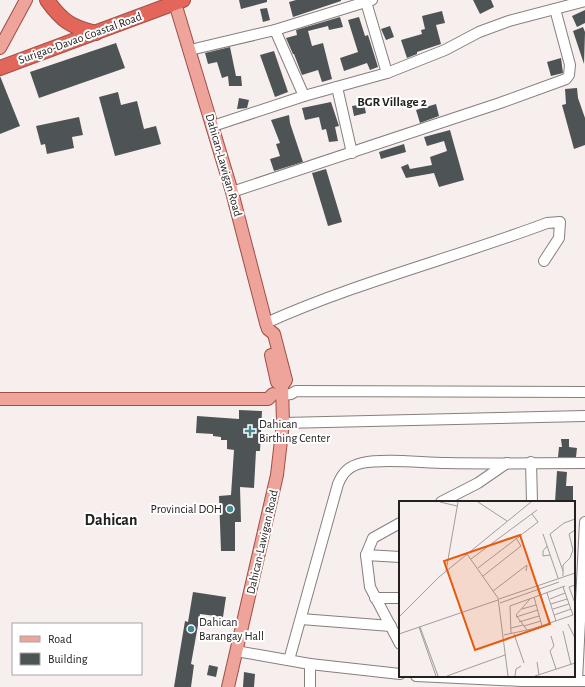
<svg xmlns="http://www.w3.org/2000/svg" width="585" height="687" viewBox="0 0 585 687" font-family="'Alegreya Sans',sans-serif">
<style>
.building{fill:#4e5455}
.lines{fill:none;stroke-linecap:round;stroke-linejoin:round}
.minor-casing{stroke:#867f7e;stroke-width:12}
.major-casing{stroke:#9f4e45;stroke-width:14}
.highway-casing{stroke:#9f4e45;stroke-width:16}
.minor{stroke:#fff;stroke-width:10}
.major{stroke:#eea39b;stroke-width:12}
.highway{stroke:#e26659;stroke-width:14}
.poi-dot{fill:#438993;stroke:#fff;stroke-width:1.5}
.labels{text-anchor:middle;stroke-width:4;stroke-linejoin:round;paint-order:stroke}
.street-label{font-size:12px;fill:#232020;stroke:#fff}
.poi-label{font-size:12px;fill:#232020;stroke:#fff;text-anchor:start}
.neighbourhood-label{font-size:13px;font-weight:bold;fill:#232020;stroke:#fff}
.district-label{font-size:16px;font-weight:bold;fill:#232020;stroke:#fff}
.inset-road{fill:none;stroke:#a29c9c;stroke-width:1}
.view{fill:#e8590c;fill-opacity:0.15;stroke:#e8590c;stroke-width:2}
.inset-edge{fill:none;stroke:#232020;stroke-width:2}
</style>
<rect width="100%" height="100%" fill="#f7efee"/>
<g class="building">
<polygon points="239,0 267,0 267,2 241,9"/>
<polygon points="296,0 341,0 341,1 293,17 289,2"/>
<polygon points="473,0 491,0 494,7 480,14"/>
<polygon points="267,8 270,20 263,22 260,9"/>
<polygon points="585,10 585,23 577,27 572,16"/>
<polygon points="442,11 445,23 436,25 441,44 417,52 417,54 407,58 401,40 422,34 421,30 425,29 422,16"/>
<polygon points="340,17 343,27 329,30 328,26 308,31 312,46 323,43 332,79 322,82 318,70 302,75 294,54 293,54 286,38 297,35 296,30"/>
<polygon points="359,17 365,36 368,35 378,67 370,70 367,63 344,71 340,58 358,52 348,20"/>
<polygon points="390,26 394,37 386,40 381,29"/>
<polygon points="583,27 585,32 584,64 573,31"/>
<polygon points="116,43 125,68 39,98 30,72"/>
<polygon points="230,47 236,76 241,76 242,86 229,86 228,76 222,78 217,62 208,64 205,53"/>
<polygon points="274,51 288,92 275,97 260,55"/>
<polygon points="561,58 563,73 551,76 547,62"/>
<polygon points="0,76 20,126 0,134"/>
<polygon points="577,88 578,98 585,118 585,145 574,149 562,105 566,104 565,89"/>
<polygon points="118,92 121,105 137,101 144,129 156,126 161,144 115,156 99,97"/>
<polygon points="239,98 249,100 247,108 237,109"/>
<polygon points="331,102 339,126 335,127 338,141 329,142 326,129 322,130 319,117 305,120 302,108"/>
<polygon points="364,104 366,113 354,116 352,106"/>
<polygon points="436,104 439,116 420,123 416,110"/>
<polygon points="289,115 290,123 303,162 274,171 270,159 280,156 276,144 280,143 271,120"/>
<polygon points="79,117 83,135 72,137 74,148 47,154 45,144 41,145 36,126"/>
<polygon points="450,130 464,180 439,187 434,173 406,178 401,167 408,164 410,169 432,165 430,157 447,151 444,141 427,146 424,137"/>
<polygon points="404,144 406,152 381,159 379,152"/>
<polygon points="326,169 342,222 328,226 312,173"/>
<polygon points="239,410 262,411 260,451 256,451 254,488 240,487 241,522 235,522 235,551 221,551 219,496 231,495 234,450 227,449 227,440 221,440 221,437 213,436 213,434 196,433 197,416 239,419"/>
<polygon points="561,439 569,439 569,447 577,448 576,457 558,457 559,447 562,447"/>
<polygon points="557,471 567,472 566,486 573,486 573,502 555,502"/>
<polygon points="193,592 226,597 223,617 200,614 191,664 194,665 191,687 174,687 185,621 188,622"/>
<polygon points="209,665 218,667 216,677 207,675"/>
<polygon points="244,672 255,674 254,687 243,687"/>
</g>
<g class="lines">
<g class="minor-casing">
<g id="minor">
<polyline points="366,2 387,73"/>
<polyline points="275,30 304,96"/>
<polyline points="190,50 275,30 372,0"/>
<polyline points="337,87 352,153"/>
<polyline points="213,126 304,96 387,73 445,50 479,32 509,21 585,1"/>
<polyline points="232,192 500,103 566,79 569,75 570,65 555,9"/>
<path d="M266,323C357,282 454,258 547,223L560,222L559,238L544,261"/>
<polyline points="283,395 291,394 296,391 585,392"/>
<polyline points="283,423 585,416"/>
<polyline points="531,462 532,502"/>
<polyline points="441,502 478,483 507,463"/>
<polyline points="400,523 373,538 366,555 370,587 400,644"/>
<polyline points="366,555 400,557"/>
<polyline points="375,598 400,598"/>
<polyline points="301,619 391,626"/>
<polyline points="236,651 310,664 400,674"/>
<path d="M289,660L338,484C343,472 349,466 362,463C385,458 423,463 447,463C493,464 539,463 585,463"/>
<polyline points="310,664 310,687"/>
<polyline points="416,676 522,681 585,681"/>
<polyline points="577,680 585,522"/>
</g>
</g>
<g class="major-casing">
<g id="major">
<polyline points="175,3 232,192 266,323 268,329 274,334 286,380 282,386 283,423 277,475 228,687"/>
<polyline points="0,48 26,0"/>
<polyline points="271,355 277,382 282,386"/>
<polyline points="0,399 268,399 273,394"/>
</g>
</g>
<g class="highway-casing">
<g id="highway">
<path d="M47,0C62,21 71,27 96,33"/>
<polyline points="0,68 183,0"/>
</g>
</g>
<use href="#minor" class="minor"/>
<use href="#major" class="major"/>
<use href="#highway" class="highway"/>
</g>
<g class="poi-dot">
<path d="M248 425h4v4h4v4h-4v4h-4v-4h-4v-4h4z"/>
<circle cx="230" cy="509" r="4"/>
<circle cx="191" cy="629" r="4"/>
</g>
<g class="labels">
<g class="street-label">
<text transform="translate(80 38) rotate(-20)" y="4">Surigao-Davao Coastal Road</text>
<text transform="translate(224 165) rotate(74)" y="4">Dahican-Lawigan Road</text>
<text transform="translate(262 542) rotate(-77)" y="4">Dahican-Lawigan Road</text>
</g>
<g class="poi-label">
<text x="259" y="428">Dahican<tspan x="259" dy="14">Birthing Center</tspan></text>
<text x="222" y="513" text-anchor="end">Provincial DOH</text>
<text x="199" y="626">Dahican<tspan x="199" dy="14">Barangay Hall</tspan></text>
</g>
<g class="neighbourhood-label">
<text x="392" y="106">BGR Village 2</text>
</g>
<g class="district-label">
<text x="111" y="525">Dahican</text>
</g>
</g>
<g transform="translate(399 501)">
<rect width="176" height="176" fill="#f7efee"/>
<path class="inset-road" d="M41,1L58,5M79,1L108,20M144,33L159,77M148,45L144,50V55L151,54M68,53L99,97L109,175M72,58L138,9M79,67L139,21L133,13M47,70L59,1M164,70L151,33L165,22L176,18M84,75L122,45L117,37M164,75V64L171,57L174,49L170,33L176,29M139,84L150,122M176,84L170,86L176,102M94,90L128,64L127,70M148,92L157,120M135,96L143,125M100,98L176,72M151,98L166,92M101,102L160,81M152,103L168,98M123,108L137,104M154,108L170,103M155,114L172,108M0,116L40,76L132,1M117,116L139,109M120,121L140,115M169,123L176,137M125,125L142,120M20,126L37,175M21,126L39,175M112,127L124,124M128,129L117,114L131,98M164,130L172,164M0,133L99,99M112,133L111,105L166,85M115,133L125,162M105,134L133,128L174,114L164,86M152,135L155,145L151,150L157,168M138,161L140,174M48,175L106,154M116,175L117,168L122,165M136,175L176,162"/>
<path class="view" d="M121,34L151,123L76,149L45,60Z"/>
<rect width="176" height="176" class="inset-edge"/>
</g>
<rect x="12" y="623" width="130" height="52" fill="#ffffff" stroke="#a7a6a6"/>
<rect x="20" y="636" width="20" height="6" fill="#eea39b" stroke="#a7a6a6"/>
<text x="48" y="643" font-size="12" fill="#232020">Road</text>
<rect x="20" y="653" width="20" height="12" fill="#4e5455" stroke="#a7a6a6"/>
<text x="48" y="663" font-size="12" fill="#232020">Building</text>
</svg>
